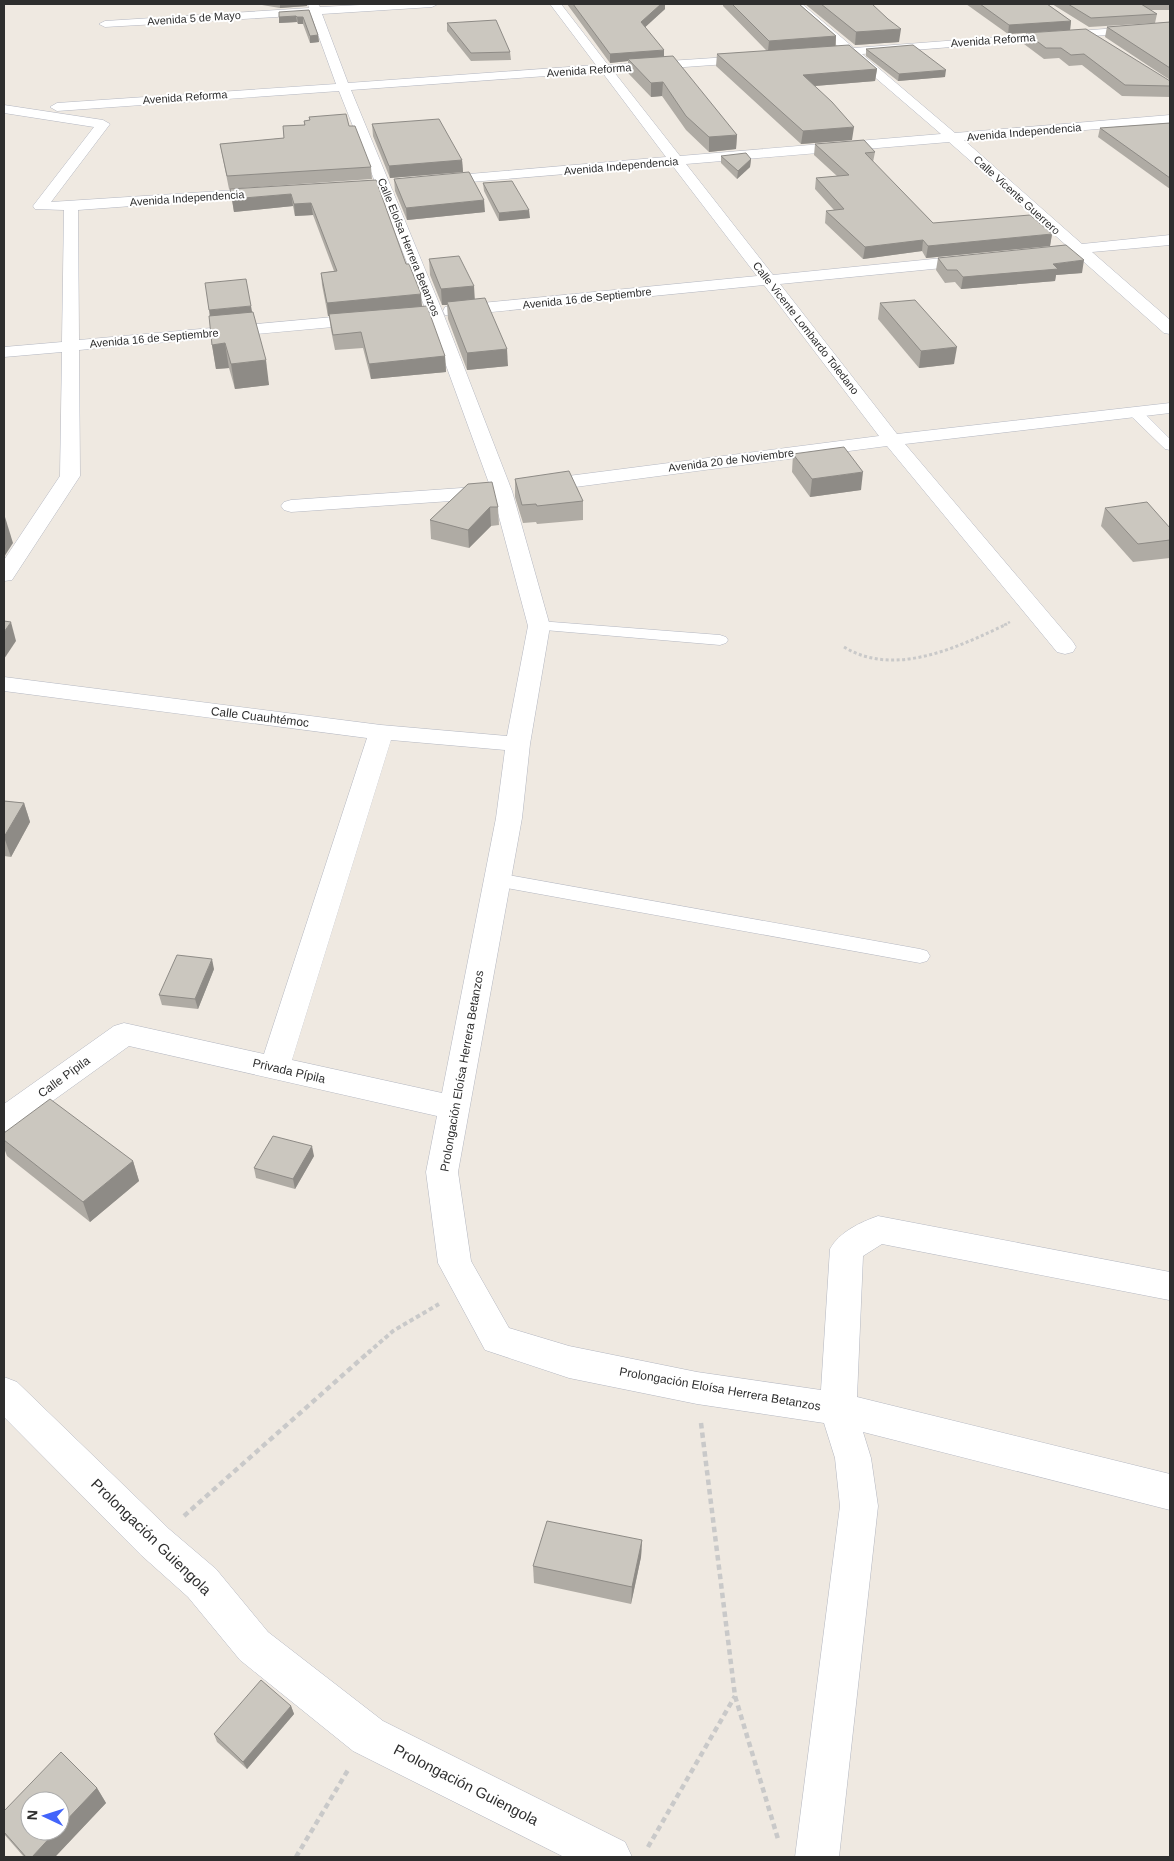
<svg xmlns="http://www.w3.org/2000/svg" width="1174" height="1861" viewBox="0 0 1174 1861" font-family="Helvetica,sans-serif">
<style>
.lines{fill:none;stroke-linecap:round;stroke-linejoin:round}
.lane-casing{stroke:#b4b7c1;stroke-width:1}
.street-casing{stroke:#b4b7c1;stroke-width:1}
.path-far3{stroke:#c9c9c9;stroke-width:2.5;stroke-dasharray:2.5 2;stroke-linecap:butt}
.path-far2{stroke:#c9c9c9;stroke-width:3;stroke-dasharray:3 2.5;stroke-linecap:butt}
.path-far1{stroke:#c9c9c9;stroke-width:4;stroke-dasharray:4.5 3;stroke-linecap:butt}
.path{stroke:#c9c9c9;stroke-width:4.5;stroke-dasharray:5.5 4;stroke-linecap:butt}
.lane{fill:#fff;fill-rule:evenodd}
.street{fill:#fff;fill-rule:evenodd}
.wall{fill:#afaba4}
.shaded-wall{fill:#8e8b86}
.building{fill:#cbc7bf;stroke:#8e8b86}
.labels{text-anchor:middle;stroke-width:4;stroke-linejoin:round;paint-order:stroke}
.far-street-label{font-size:11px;fill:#2e2e2e;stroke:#fff}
.street-label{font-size:12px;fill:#2e2e2e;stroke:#fff}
.near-street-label{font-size:15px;fill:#2e2e2e;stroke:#fff}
</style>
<rect width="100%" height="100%" fill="#efe9e1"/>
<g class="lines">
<g class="lane-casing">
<g id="lane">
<polygon points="1135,408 1140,409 1170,439 1170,450 1165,449 1130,415 1128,412"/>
<polygon points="539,621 720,635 726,637 728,640 726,643 720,645 533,629 531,626 533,623"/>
<polygon points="497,873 920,949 927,951 930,956 927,961 920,963 490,885 487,880 490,875"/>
</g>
</g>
<g class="street-casing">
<g id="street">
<path d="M308,4H318L320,7L381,4H438L432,7L322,14L348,83L596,65L550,4H561L608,65L759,55L761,58L755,62L614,72L680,156L941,134L849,55L814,57L812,54L814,51L841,49L791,4H802L854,48L1170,24V30L862,54L955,133L1170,115V123L964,140L1082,244L1170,235V245L1092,252L1170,320V334L1164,333L1075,254L1035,258L1029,256L1027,253L1029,250L1066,245L949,142L686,164L773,275L973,255L979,257L981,260L979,263L973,265L780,284L897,434L1170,403V413L905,444L1073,642L1076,647L1073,652L1065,654L1057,652L887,446L537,492L530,490L527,486L530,482L537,480L879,436L764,285L451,316L445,315L443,311L445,307L451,306L757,276L672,165L435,185L430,184L428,181L430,178L435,177L666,157L602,72L351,90L443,313L512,491L550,626L530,744L522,818L458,1172L471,1261L509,1328L569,1346L697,1372L821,1390L830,1249C839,1232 861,1222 878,1216L1170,1272L1169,1300L882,1244L863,1256L857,1397L1170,1474V1510L863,1432L871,1458L878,1506L839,1857H795L840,1506L835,1458L824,1423L697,1404L569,1378L485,1350L438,1263L426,1172L437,1116L129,1046L15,1128L4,1132V1104L114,1026L124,1023L264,1054L367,738L4,691V677L381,725L507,736L528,626L494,498L291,512L284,510L281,506L284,502L291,500L490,486L427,313L339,91L57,111L50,107L57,103L336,84L311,15L105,27L99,24L105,21L309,8ZM391,740L505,750L496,818L442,1093L292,1060Z"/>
<polygon points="4,105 103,120 110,124 51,202 267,188 272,189 274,192 272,195 267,196 78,210 79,340 366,314 372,315 374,319 372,323 366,324 79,350 80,476 12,580 4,581 4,560 60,476 62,352 4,357 4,347 62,342 64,210 35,209 33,206 94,127 4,113"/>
<polygon points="4,1377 17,1382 169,1529 216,1569 268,1632 383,1721 625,1842 632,1857 564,1857 353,1751 240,1660 188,1597 141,1555 4,1417"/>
</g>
</g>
<polyline class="path-far3" points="1004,625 1010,622"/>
<path class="path-far2" d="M844,647C895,678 958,647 1007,624"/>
<polyline class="path-far1" points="368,1353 393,1331 439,1304"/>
<g class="path">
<polyline points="701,1423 735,1696 778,1839"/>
<polyline points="184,1516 370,1351"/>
<polyline points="648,1847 735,1696"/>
<polyline points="296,1857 348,1770"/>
</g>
<use href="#lane" class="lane"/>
<use href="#street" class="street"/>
</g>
<g class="wall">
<polygon points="256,4 307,4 307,6 280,8"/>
<polygon points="567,4 665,4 665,9 645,27 664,57 737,135 736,149 709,152 686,130 662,96 651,97 628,73 628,61 610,63"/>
<polygon points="723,4 799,4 836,36 836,46 877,69 875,81 815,86 852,140 801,144 716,66 717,54 767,51 723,6"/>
<polygon points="805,4 872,4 899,42 855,45"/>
<polygon points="966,4 1047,4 1071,21 1070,30 1008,34"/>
<polygon points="1052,4 1170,4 1170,10 1151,10 1157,14 1155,23 1089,27"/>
<polygon points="309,10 318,35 319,42 310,43 303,24 298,24 297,22 279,23 279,17"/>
<polygon points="1170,22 1170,80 1105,37 1107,27"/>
<polygon points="447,23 510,52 511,60 471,61 447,31"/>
<polygon points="1026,33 1170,81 1170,97 1122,96 1082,65 1069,66 1059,58 1044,59 1024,44"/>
<polygon points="866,49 945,77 898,81 866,56"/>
<polygon points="309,117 349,126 371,167 372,179 229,189 220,144 284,138 283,126 304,125 304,121 310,120"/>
<polygon points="1170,123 1170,189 1098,137 1100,128"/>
<polygon points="372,124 462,160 463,172 390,178 373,136"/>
<polygon points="815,144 875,152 873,162 933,223 1052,234 1050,246 926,258 922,251 863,259 825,223 826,211 834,210 815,189 816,178 837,176 814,155"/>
<polygon points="721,156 751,159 750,167 737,179 721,163"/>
<polygon points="394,179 485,212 407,220 395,191"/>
<polygon points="376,180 406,264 422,306 445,356 446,372 371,379 363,348 335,350 331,330 329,316 328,316 322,285 321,273 334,271 313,215 295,216 293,206 234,212 230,189"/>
<polygon points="483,183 530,218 499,221 484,191"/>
<polygon points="938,258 1082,273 1056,275 1055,281 961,289 955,282 945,283 936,270"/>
<polygon points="429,259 474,286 474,299 508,366 467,370 448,319 447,305 442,305 430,275"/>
<polygon points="880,303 954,364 919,368 878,319"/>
<polygon points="252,312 269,385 235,389 229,368 216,369 212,345 210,316"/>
<polygon points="793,454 861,490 810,497 792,472"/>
<polygon points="515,479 583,501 583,520 537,524 536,522 523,523 515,497"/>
<polygon points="468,484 498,507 499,525 491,526 469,548 431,539 430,520"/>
<polygon points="1105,508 1170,528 1170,558 1133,562 1101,526"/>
<polygon points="4,801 24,803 30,822 11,857 4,856"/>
<polygon points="214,969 198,1009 162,1005 159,995"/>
<polygon points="4,1133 133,1161 139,1181 90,1222 7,1156 4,1148"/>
<polygon points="314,1156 295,1189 256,1178 254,1168"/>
<polygon points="642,1540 641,1557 631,1604 534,1583 533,1566"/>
<polygon points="291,1706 294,1714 247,1769 217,1742 214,1734"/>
<polygon points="97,1788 106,1803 55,1857 24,1857 4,1834 4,1811"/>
</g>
<g class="shaded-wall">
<polygon points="280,4 307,4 307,6 280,8"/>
<polygon points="321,4 343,4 321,5"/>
<polygon points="661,4 665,4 665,9 641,31 641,22"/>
<polygon points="296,16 297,22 279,23 279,17"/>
<polygon points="297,17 303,17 303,24 298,24"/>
<polygon points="1071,21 1070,30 1008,34 1009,25"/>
<polygon points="901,29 899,42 855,45 856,32"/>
<polygon points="318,35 319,42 310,43 310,36"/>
<polygon points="836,36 835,46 768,51 769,41"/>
<polygon points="664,50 664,59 628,59 628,61 610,63 610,54"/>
<polygon points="877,69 875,81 802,87 803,75"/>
<polygon points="946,70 945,77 898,81 899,74"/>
<polygon points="663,82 662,96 651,97 651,83"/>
<polygon points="854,127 852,140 801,144 803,131"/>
<polygon points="737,135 736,149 709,152 709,137"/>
<polygon points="751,159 750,167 737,179 738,171"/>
<polygon points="462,160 463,172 390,178 389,166"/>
<polygon points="291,194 293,206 234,212 232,199"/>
<polygon points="484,200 485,212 407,220 406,208"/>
<polygon points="311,203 313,215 295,216 294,204"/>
<polygon points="529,210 530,218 499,221 499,213"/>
<polygon points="1052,234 1050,246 926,258 928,246"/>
<polygon points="923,240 922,251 863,259 865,247"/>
<polygon points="1084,260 1082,273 1056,275 1055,281 961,289 963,277 1053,264"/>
<polygon points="474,286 475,302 447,302 447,305 442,305 441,289"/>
<polygon points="421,294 422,307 328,316 327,303"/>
<polygon points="251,306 254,322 211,326 209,310"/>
<polygon points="225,343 229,368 216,369 212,345"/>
<polygon points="957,347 954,364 919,368 921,351"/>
<polygon points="507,349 508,366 467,370 467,353"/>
<polygon points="445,356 446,372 371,379 369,364"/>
<polygon points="266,360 269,385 235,389 231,364"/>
<polygon points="863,472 861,490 810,497 812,479"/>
<polygon points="490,507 491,526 469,548 468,530"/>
<polygon points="5,517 13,543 4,557 4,519"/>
<polygon points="11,622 16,641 4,659 4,632"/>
<polygon points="24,803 30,822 11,857 4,837"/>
<polygon points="212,959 214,969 198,1009 195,999"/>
<polygon points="312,1146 314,1156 295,1189 293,1179"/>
<polygon points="133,1161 139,1181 90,1222 83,1202"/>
<polygon points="642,1540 641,1557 631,1604 632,1587"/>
<polygon points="291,1706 294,1714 247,1769 243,1762"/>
<polygon points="97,1788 106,1803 55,1857 32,1857 56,1831 60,1831 60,1827"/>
</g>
<g class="building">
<polygon points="573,4 661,4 641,22 664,50 610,54"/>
<polygon points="732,4 799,4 836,36 769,41"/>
<polygon points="821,4 872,4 888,19 901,29 856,32"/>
<polygon points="980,4 1047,4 1071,21 1009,25"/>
<polygon points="1068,4 1141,4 1157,14 1091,18"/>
<polygon points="309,10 318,35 310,36 303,17 297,17 296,16 279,17 279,12"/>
<polygon points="496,20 510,52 471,53 447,23"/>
<polygon points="1170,22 1170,40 1169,40 1170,41 1170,68 1107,27"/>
<polygon points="1086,29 1170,81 1170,86 1125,85 1084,54 1071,55 1061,48 1046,48 1026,33"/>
<polygon points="849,45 877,69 803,75 832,102 854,127 803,131 717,54"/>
<polygon points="913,45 946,70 899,74 866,49"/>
<polygon points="673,56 737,135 709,137 686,116 663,82 651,83 628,59"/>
<polygon points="346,114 349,126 355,126 371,167 227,176 220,144 284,138 283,126 305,125 304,121 310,120 309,117"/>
<polygon points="439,119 462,160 389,166 372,124"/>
<polygon points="1170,123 1170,178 1100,128"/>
<polygon points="864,140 875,152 865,153 933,223 1030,215 1052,234 928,246 923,240 865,247 826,211 844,209 816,178 849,175 815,144"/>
<polygon points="746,153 751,159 738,171 721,156"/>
<polygon points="469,172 484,200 406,208 394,179"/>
<polygon points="376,180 406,264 409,264 421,294 327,303 321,273 337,271 311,203 294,204 291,194 232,199 230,189"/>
<polygon points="512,181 529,210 499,213 483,183"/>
<polygon points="1066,245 1084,260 1053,264 1058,269 963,277 957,270 947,270 938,258"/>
<polygon points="459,256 474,286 441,289 429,259"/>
<polygon points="246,279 251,306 209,310 205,283"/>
<polygon points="485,298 507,349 467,353 447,302"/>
<polygon points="915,300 957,347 921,351 880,303"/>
<polygon points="427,306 445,356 369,364 361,332 333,335 329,314"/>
<polygon points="253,312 266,360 231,364 225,343 212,345 209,316"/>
<polygon points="844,447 863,472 812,479 793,454"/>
<polygon points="569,471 583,501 537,506 536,504 522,505 515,479"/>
<polygon points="492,482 498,507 490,507 468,530 430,520 468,484"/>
<polygon points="1147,502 1170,528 1170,540 1138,544 1105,508"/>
<polygon points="4,621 11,622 4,632"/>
<polygon points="4,801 24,803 4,837"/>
<polygon points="177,955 212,959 195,999 159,995"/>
<polygon points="50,1099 133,1161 83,1202 4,1140 4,1133"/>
<polygon points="273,1136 312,1146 293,1179 254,1168"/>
<polygon points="547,1521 642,1540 632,1587 533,1566"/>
<polygon points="261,1680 291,1706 243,1762 214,1734"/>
<polygon points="61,1752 97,1788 60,1827 60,1801 30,1801 30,1831 56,1831 32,1857 26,1857 4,1832 4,1811"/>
</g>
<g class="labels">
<g class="far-street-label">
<text transform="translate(194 18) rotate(-4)" y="4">Avenida 5 de Mayo</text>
<text transform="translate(993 40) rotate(-4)" y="4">Avenida Reforma</text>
<text transform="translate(589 70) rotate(-4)" y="4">Avenida Reforma</text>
<text transform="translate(185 97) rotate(-4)" y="4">Avenida Reforma</text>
<text transform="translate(1024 132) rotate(-5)" y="4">Avenida Independencia</text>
<text transform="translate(621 166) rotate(-5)" y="4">Avenida Independencia</text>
<text transform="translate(1017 195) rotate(42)" y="4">Calle Vicente Guerrero</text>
<text transform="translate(187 198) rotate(-4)" y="4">Avenida Independencia</text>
<text transform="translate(409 247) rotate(68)" y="4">Calle Eloísa Herrera Betanzos</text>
<text transform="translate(587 298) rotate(-6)" y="4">Avenida 16 de Septiembre</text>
<text transform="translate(806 328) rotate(52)" y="4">Calle Vicente Lombardo Toledano</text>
<text transform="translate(154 338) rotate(-5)" y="4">Avenida 16 de Septiembre</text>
<text transform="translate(731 460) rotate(-7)" y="4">Avenida 20 de Noviembre</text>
</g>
<g class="street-label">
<text transform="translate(260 717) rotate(7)" y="4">Calle Cuauhtémoc</text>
<text transform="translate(289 1071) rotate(13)" y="4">Privada Pípila</text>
<text transform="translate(462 1071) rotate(-80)" y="4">Prolongación Eloísa Herrera Betanzos</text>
<text transform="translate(64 1077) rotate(-36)" y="4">Calle Pípila</text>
<text transform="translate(720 1389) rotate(10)" y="4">Prolongación Eloísa Herrera Betanzos</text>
</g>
<g class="near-street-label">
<text transform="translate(151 1537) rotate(44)" y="5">Prolongación Guiengola</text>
<text transform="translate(466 1785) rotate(27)" y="5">Prolongación Guiengola</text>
</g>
</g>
<rect width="1174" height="1861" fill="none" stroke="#2e2e2e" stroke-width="10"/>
<g transform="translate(45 1816) rotate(274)"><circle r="24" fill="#ffffff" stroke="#ababab"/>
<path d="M0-4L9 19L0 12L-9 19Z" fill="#4264fb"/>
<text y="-8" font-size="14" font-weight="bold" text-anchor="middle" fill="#2e2e2e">N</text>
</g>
</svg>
